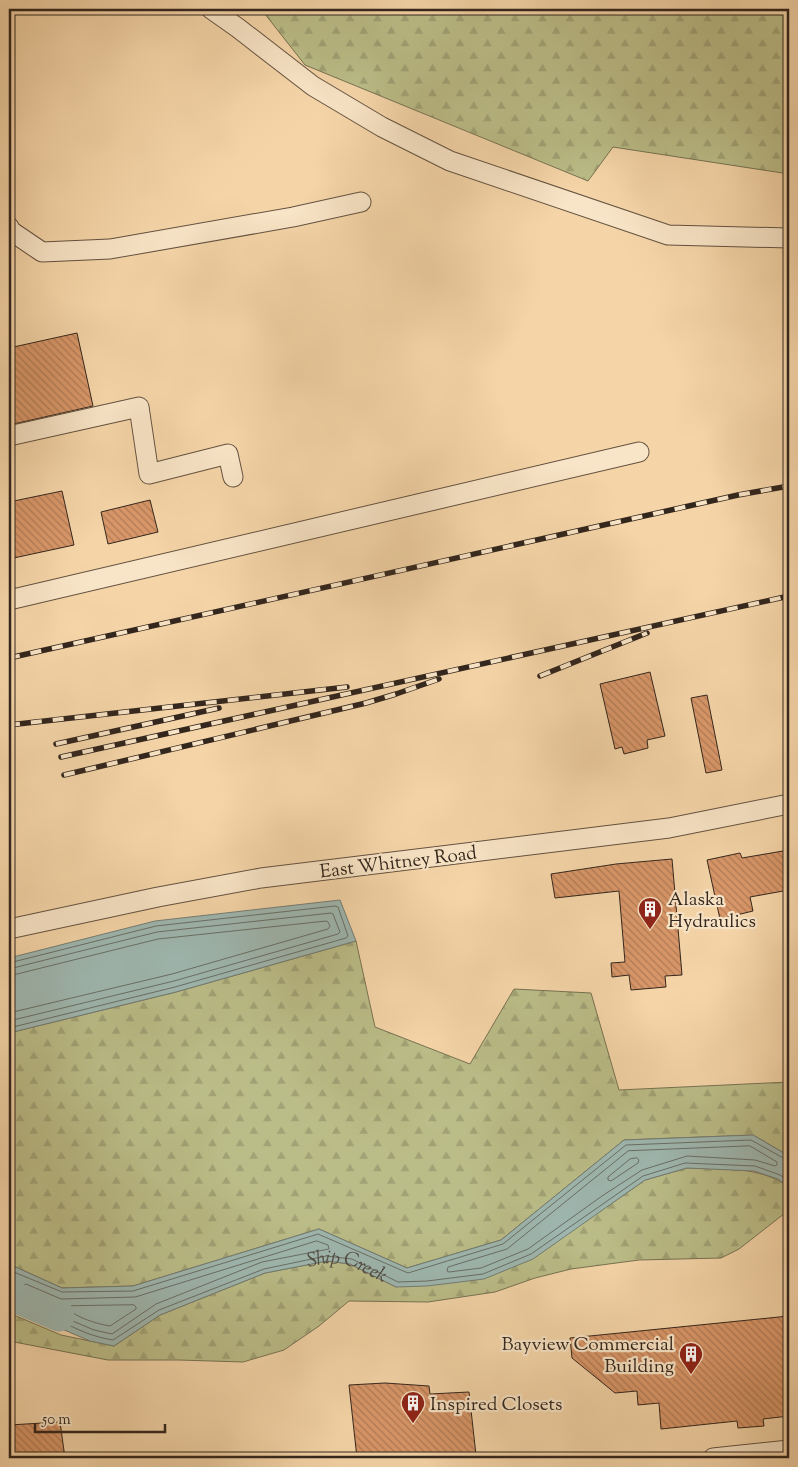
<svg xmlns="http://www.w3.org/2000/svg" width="798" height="1467" viewBox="0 0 798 1467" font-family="'Sorts Mill Goudy',serif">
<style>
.forest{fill:url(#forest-firs);stroke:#777252}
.water{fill:#9eb7b0;stroke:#737d75}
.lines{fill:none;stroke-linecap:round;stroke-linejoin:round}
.shore{stroke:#686e66;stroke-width:1}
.river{stroke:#9eb7b0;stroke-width:31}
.building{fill:url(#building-back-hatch);stroke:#33261d}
.minor-casing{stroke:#645240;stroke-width:21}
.minor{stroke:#f8e4c6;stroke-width:19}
.rail-casing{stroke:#33261d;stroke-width:5.5}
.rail{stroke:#f8e4c6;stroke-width:4;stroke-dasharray:11;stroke-linecap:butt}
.labels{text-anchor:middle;stroke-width:4.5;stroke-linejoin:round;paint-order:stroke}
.street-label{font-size:19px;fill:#33261d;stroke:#f8e4c6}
.poi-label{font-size:19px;fill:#33261d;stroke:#f8e4c6;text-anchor:start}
.water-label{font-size:20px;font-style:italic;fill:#4e4a42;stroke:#f8e4c6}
</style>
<defs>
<pattern id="forest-firs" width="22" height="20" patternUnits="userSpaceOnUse" patternTransform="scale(1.25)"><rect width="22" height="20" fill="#bbbd88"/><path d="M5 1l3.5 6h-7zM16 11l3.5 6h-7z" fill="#a1a275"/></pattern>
<pattern id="building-back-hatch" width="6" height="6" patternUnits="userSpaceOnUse" patternTransform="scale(1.25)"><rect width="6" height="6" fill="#d99769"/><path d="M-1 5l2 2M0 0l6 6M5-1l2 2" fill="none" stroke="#b17b56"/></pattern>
</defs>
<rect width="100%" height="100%" fill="#f5d5a8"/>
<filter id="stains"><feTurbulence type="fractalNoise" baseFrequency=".004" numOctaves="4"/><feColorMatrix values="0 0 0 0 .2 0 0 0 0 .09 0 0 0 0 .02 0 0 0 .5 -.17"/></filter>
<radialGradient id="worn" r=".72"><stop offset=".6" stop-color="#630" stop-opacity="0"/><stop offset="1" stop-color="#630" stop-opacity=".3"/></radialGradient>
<g class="forest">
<polygon points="261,9 789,9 789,174 613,147 588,181 305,65"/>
<polygon points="356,941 375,1027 470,1064 514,989 591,993 619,1090 789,1082 789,1156 753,1135 624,1140 501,1240 407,1268 319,1229 133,1286 62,1288 9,1264 9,1033 176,992"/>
<path d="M687,1168C722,1169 760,1166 789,1187V1210L739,1249L721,1258L639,1260L571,1269L535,1278L495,1292L428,1302L349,1301L319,1326L284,1350L243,1362L179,1360H108L9,1341V1313L61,1335L114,1346L160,1315L265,1273L327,1261L350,1264L396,1287L608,1206L645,1180Z"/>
</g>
<g class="water">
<polygon points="340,900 356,941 176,992 9,1033 9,958 155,921"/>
<polygon points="753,1135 789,1156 789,1187 778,1179 754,1171 687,1168 645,1180 533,1259 484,1279 427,1286 396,1287 350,1264 327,1261 265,1273 160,1315 114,1346 90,1341 62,1329 9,1292 9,1264 62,1288 133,1286 319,1229 407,1268 501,1240 624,1140"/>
</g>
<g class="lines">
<g class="shore">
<polyline points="9,963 156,926 335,906 338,907 348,936 346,938 175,987 9,1028"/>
<polyline points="9,969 157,932 331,913 333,914 340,932 338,934 174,981 9,1021"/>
<polyline points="9,976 158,939 326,921 328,922 330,926 328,929 172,974 9,1013"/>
<polygon points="750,1146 777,1162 777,1165 775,1166 755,1160 687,1156 642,1170 602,1196 528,1249 481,1268 449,1272 447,1271 448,1267 507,1249 628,1151"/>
<polygon points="637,1158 639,1160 638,1163 611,1181 608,1180 608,1177 630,1159"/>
<polygon points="317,1241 328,1245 329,1249 262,1262 156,1304 112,1334 94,1330 68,1319 23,1287 24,1285 26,1284 61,1299 135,1297"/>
<polyline points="9,1270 62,1292 133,1291 318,1234 408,1273 503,1244 626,1145 751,1140 785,1159 789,1160"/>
<path id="s1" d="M9,1288L13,1289C46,1311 74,1334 113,1340L159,1310L264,1269L326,1256L352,1259L398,1282L427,1281L483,1274L531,1254L643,1176L685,1163L755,1166L780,1175L789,1181"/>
<path d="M134,1305L136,1307V1309L110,1326C98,1324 77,1318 68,1309L71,1306Z"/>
</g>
<polyline class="river" points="9,1295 59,1316"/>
</g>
<g class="building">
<polygon points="77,333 93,406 9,425 9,348"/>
<polygon points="62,491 74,545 9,559 9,502"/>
<polygon points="150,500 158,532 108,544 101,512"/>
<polygon points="650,672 665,736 647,740 648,748 624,754 622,747 615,749 600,684"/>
<polygon points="707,695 722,770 706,773 691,698"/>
<polygon points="789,850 789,890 750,897 753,911 720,919 707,860 740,853 742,858"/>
<polygon points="672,859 682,975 665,976 666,987 631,990 629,975 612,977 611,963 625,962 619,891 555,898 551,874 616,864"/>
<polygon points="789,1316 789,1416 763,1419 764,1426 738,1428 737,1421 661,1429 659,1403 638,1405 637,1391 615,1393 572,1358 570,1338"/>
<polygon points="385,1383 429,1386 430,1394 469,1392 476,1455 441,1458 357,1458 349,1385"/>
<polygon points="60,1422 65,1458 9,1458 9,1425"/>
</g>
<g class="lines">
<g class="minor-casing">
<g id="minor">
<polyline points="211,9 238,28 313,86 382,127 450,161 668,235 789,238"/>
<polyline points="9,227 11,231 42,252 110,249 293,217 361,202"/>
<polyline points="9,436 139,407 149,474 228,454 233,477"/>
<polyline points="9,600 639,452"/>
<polyline points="9,929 158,897 261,878 669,828 789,804"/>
<polyline points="713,1458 789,1450"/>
</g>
</g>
<use href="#minor" class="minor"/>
<g class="rail-casing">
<g id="rail">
<polyline points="9,658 738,495 789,486"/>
<polyline points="540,676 647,633"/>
<polyline points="9,725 347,687"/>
<polyline points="56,744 219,708"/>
<polyline points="61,757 789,596"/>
<polyline points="64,775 366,703 396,694 439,679"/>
</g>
</g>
<use href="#rail" class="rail"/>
</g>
<defs>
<g id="building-pin" transform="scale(1.25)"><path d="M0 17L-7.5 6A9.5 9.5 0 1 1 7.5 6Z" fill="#8f2418" stroke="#f8e4c6"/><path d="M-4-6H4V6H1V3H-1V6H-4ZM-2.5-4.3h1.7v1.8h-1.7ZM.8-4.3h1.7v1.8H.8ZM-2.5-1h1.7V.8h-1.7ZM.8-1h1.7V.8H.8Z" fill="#fff"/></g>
</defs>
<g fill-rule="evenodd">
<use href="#building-pin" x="650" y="909"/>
<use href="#building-pin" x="691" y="1354"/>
<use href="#building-pin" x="413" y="1403"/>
</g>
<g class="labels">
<g class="street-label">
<text transform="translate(398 861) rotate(-7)" y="7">East Whitney Road</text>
</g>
<g class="poi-label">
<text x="668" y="905">Alaska<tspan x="668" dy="22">Hydraulics</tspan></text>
<text x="674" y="1350" text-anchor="end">Bayview Commercial<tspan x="674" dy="22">Building</tspan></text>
<text x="430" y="1410">Inspired Closets</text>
</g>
<g class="water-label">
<text dy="7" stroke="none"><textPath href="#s1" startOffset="371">Ship Creek</textPath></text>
</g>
</g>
<rect width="798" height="1467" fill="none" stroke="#f5d5a8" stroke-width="30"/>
<rect x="10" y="10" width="778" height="1447" fill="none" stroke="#33261d" stroke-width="2.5"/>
<rect x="15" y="15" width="768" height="1437" fill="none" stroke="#33261d"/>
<path d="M35 1424v8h130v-8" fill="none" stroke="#33261d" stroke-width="2.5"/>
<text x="42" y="1424" font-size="15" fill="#33261d" stroke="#f8e4c6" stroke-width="4" paint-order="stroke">50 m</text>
<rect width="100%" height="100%" filter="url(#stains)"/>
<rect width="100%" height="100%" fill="url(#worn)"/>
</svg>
